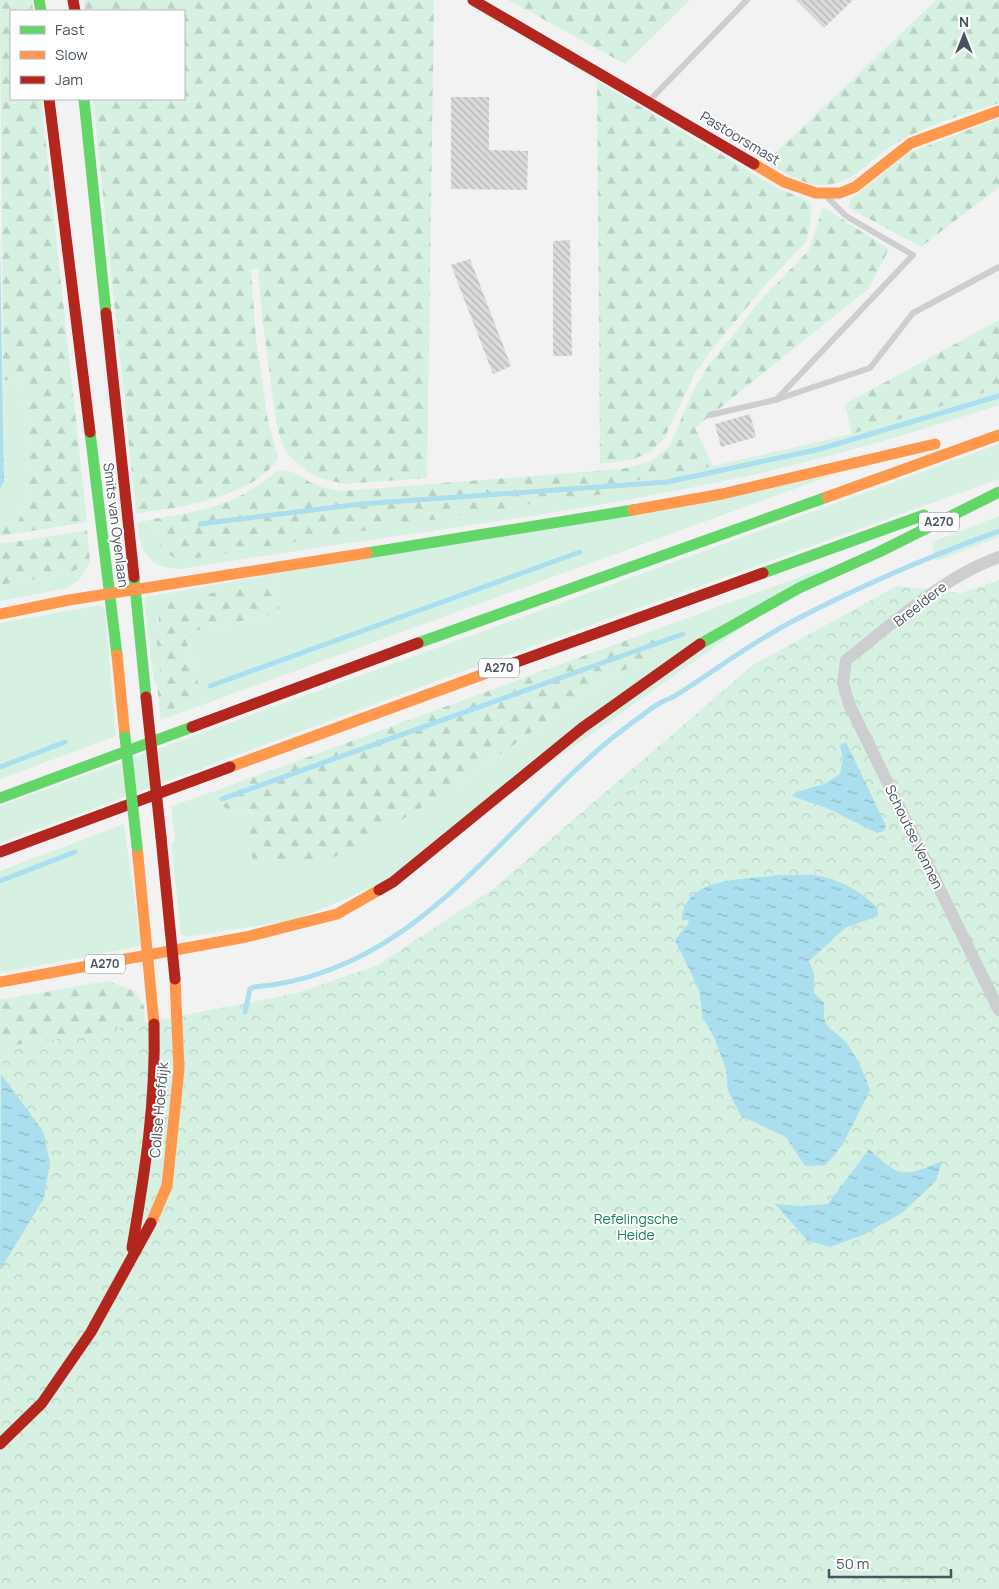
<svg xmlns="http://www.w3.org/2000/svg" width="999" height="1589" viewBox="0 0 999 1589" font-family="Manrope,sans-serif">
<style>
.grass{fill:#d6f1e2}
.forest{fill:url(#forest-firs)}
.park{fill:url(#park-crowns)}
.water{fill:url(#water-ripples)}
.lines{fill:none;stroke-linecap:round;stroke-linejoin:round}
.stream{stroke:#abdeee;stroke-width:5}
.building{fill:url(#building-back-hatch)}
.lane{stroke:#ccced0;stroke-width:6}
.street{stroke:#ccced0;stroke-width:12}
.fast{stroke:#63d668;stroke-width:11}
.slow{stroke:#ff974d;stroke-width:11}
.jam{stroke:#b3261e;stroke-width:11}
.fast-bridge{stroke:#63d668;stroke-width:11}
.jam-bridge{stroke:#b3261e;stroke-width:11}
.labels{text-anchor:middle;stroke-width:4;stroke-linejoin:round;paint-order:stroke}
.shield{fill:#fff;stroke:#80878f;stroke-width:1}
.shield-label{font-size:12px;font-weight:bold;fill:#49535f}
.street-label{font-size:14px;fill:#49535f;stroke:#fff}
.park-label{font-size:14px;fill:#178251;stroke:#fff}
</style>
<defs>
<pattern id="forest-firs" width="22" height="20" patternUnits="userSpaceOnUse" patternTransform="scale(1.25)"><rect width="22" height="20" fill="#d6f1e2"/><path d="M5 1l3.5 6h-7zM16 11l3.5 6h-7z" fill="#b9d1c4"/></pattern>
<pattern id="park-crowns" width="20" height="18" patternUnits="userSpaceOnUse" patternTransform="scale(1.25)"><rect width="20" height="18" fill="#d6f1e2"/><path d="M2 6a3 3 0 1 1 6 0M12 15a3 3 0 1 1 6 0" fill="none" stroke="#b9d1c4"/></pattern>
<pattern id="water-ripples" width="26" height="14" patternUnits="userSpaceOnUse" patternTransform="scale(1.25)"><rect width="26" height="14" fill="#abdeee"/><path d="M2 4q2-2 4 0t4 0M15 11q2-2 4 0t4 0" fill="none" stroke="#8db7c4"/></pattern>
<pattern id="building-back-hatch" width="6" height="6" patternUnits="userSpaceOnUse" patternTransform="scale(1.25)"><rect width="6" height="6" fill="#dbdbdc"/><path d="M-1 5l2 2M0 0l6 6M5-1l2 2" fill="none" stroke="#b4b4b6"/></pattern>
</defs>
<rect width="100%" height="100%" fill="#f2f2f2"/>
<g class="grass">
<polygon points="3,380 23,381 28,500 18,522 0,525 0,487 4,481"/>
<path d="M999,388V405C907,435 815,462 720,482C542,519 361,539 182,569C149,569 140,553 137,523L153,519L159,543L620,492L638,480L713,466L852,434Z"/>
<polygon points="999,444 999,479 507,655 0,843 0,806"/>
<polygon points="835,474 161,720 160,715 182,704 198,682 185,636 193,631 280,613 275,582 157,617 161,678 157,684 154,681 144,601 146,597"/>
<polygon points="999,516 999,537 936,561 932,542"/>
<polygon points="90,563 79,580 67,588 0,601 0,585 67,574"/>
<path d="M827,567L380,884L295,920L186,937L181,934L171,843L175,842L171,806L215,791C222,812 227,809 247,810L255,817L457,785L606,679L666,650L657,629Z"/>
<polygon points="100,605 105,608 116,736 0,779 0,623"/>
<polygon points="124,824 141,946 0,973 0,871"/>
</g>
<g class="forest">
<polygon points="0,0 32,0 33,11 11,11 11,99 41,99 87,522 0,536 0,525 18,522 28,500 23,381 3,380"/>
<path d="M84,0H434L427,478L344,484L319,478L308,472L288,455L282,444L276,421L262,316L258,268L251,270L256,338L268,421L278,458C256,496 176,509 136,513L93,99H184V11H85Z"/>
<polygon points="508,0 690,0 625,64"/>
<path d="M936,0H999V103C964,115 925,125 893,145C870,159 852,186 822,185C802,185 782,171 766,162Z"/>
<polygon points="597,81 777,188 807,200 811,205 811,220 806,242 766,284 710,352 694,375 664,439 651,451 632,460 600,464"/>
<polygon points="999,118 999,187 921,247 849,208 850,200 908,153"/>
<path d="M823,207L889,249L868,289L695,428L713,466L638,480L620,492L538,503L183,560C158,554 159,542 153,519C207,510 234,506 277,471C292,467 301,478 314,484C322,488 332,489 341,491L621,469L650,462L669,447L694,389L709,365L759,302L809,250Z"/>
<polygon points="999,320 999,388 852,434 845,404"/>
<polygon points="87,530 90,563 67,574 0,585 0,544"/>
<polygon points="275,582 280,613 193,631 185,636 198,682 197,690 182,704 160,715 157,684 161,678 157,645 159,606 166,601"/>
<path d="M657,629L666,650L606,679L457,785L362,845L329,859L253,860L246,832L255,817L247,810C227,809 222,812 215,791Z"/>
<polygon points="107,981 135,991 144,1006 148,1074 0,1270 0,1000"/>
</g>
<polygon class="park" points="999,580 999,1589 0,1589 0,1047 66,1038 297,993 376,966 493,889 753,665 897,586 961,593"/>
<g class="water">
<polygon points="0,237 4,481 0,489"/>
<polygon points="846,742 886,826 884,831 877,833 827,808 792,796 796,792 824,784 840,774 843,758 840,745"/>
<path d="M778,875C790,876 802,874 814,875C839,879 859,890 877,907L878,916L845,928L809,961L814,973V993L824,1002C822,1033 832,1025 847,1044C857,1057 865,1075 870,1090L843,1144L826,1165L805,1166L786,1137L741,1116L728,1091L726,1069L714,1037L703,1018L699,990L675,940L689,923L688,920H682C684,875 748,880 778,875Z"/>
<polygon points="1,1074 43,1131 50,1163 44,1198 0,1270"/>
<path d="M869,1149C901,1179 903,1177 942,1161L936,1181L903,1212L865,1234L830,1247L808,1241L775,1204L801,1206L828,1204Z"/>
</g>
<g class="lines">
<g class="stream">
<polyline points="200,524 361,504 667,482 820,449 999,396"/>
<polyline points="210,686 580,552"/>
<polyline points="0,767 65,742"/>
<polyline points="222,799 683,634"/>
<polyline points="0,881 75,852"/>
<path d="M245,1012L250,989L254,987C425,973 507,814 633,722C643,715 652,707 662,702C667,699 673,698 678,694C717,669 754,641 795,620C860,586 930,556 999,531"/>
</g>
</g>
<g class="building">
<polygon points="796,0 853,0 824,28"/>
<polygon points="451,97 489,97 489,150 528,151 527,190 451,189"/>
<polygon points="570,240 572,356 553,356 553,241"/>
<polygon points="470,259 511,366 493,374 451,265"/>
<polygon points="750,414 756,437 721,447 715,424"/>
</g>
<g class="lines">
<g class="lane">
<polyline points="650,100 747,0"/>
<polyline points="776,400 913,255 846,216 828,198"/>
<polyline points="710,415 775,400 870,368 913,313 999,267"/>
</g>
<path class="street" d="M999,557C941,578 894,623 846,660L843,683L849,704L999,1010"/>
<g class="fast">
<polyline points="39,0 41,11"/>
<polyline points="84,99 106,313"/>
<polyline points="90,432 117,655"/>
<polyline points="367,553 633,510"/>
<polyline points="763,573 924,515"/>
<polyline points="134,577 146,697"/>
<polyline points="418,643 827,497"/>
<polyline points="700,644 799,588 879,552 999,492"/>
<polyline points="0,798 192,727"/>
</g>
<g class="slow">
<polyline points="754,164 784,182 816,193 840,193 855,187 911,143 999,111"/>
<polyline points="827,497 999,435"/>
<polyline points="633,510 722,494 935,444"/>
<polyline points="0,614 69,600 367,553"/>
<polyline points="117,655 125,737"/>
<polyline points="230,767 503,667"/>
<polyline points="137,846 154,1024"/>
<polyline points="0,982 246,937 337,914 379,890"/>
<polyline points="151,1223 167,1186 179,1069 175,979"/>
</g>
<g class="jam">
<polyline points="73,0 75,11"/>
<polyline points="473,0 754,164"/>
<polyline points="49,99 90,432"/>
<polyline points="106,313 134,577"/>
<polyline points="503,667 763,573"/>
<polyline points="192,727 418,643"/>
<polyline points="161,837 175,979"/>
<polyline points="0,852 230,767"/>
<polyline points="379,890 393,882 582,728 700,644"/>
<path d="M132,1248C145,1172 156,1102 154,1024"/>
<polyline points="0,1444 42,1403 91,1332 151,1223"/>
</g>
<polyline class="fast-bridge" points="125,737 137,846"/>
<polyline class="jam-bridge" points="146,697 161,837"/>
</g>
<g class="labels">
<g class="shield">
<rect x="919" y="512.5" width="40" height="19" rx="4"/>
<rect x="479" y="658.5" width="40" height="19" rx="4"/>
<rect x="85" y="954.5" width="40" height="19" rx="4"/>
</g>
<g class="shield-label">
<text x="939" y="526">A270</text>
<text x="499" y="672">A270</text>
<text x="105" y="968">A270</text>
</g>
<g class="street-label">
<text transform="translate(740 138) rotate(31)" y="5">Pastoorsmast</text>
<text transform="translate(116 525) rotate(83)" y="5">Smits van Oyenlaan</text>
<text transform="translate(920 604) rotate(-38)" y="5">Breeldere</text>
<text transform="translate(914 837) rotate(64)" y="5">Schoutse Vennen</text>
<text transform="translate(159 1110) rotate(-85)" y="5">Collse Hoefdijk</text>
</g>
<g class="park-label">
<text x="636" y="1224">Refelingsche<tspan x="636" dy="16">Heide</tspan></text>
</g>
</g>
<rect x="10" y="10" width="175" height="90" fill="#ffffff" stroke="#b6babf"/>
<rect x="20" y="26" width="25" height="8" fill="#63d668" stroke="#b6babf"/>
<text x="55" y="35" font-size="15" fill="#49535f">Fast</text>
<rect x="20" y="51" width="25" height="8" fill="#ff974d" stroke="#b6babf"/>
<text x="55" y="60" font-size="15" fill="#49535f">Slow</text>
<rect x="20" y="76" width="25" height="8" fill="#b3261e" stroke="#b6babf"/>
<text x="55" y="85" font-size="15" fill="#49535f">Jam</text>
<g transform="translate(964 35)" stroke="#ffffff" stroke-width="4" paint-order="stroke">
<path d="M0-4L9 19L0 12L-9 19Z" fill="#49535f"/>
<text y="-8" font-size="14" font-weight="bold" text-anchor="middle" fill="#49535f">N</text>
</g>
<path d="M829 1569v8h122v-8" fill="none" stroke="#49535f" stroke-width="2.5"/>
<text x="836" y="1569" font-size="15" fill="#49535f" stroke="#ffffff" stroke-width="4" paint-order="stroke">50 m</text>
</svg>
